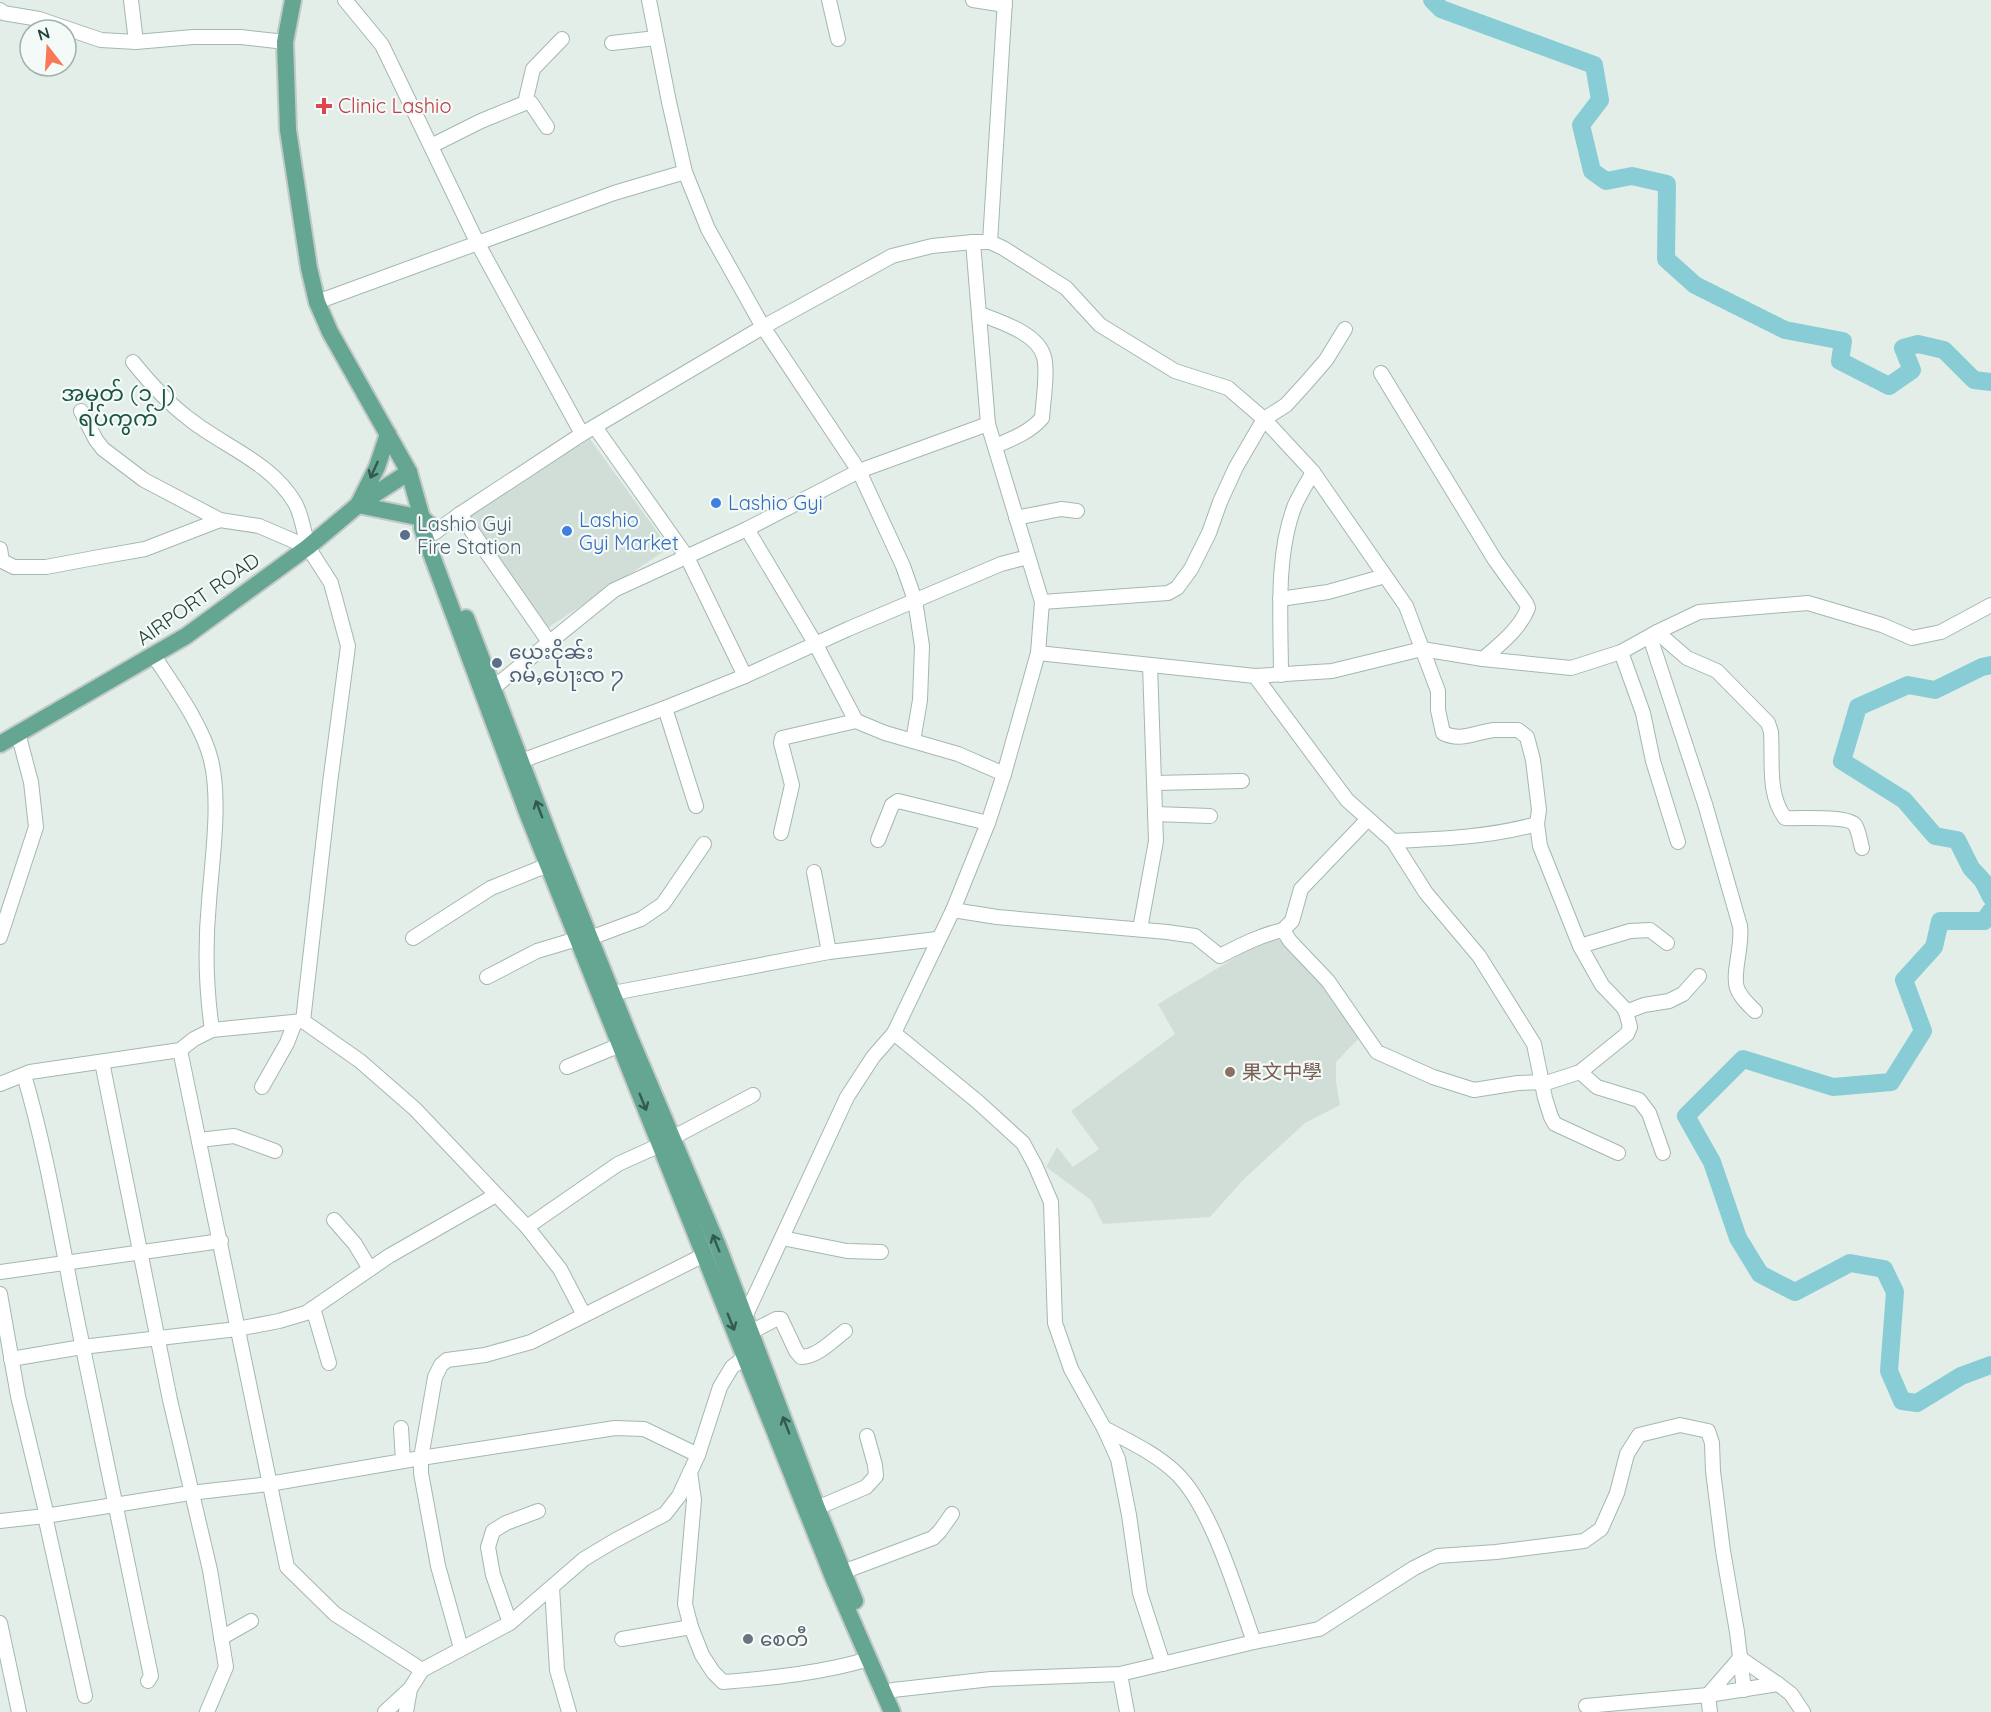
<svg xmlns="http://www.w3.org/2000/svg" width="1991" height="1712" viewBox="0 0 1991 1712" font-family="Quicksand,'Noto Sans SC','Noto Sans Myanmar',sans-serif">
<style>
.built{fill:#d1ded8}
.lines{fill:none;stroke-linecap:round;stroke-linejoin:round}
.river{stroke:#88cdd6;stroke-width:18}
.minor-casing{stroke:#a5b7b0;stroke-width:16}
.major-casing{stroke:#c1cac7;stroke-width:20}
.minor{stroke:#fff;stroke-width:14}
.major{stroke:#65a693;stroke-width:16}
.oneway{stroke:#335a4e}
.health-dot{fill:#e0444e;stroke:#f4faf7;stroke-width:2}
.shop-dot{fill:#3f7fe0;stroke:#f4faf7;stroke-width:2}
.service-dot{fill:#5c6f8a;stroke:#f4faf7;stroke-width:2}
.education-dot{fill:#8d6e63;stroke:#f4faf7;stroke-width:2}
.worship-dot{fill:#6b7280;stroke:#f4faf7;stroke-width:2}
.labels{text-anchor:middle;stroke-width:4.5;stroke-linejoin:round;paint-order:stroke}
.health-label{font-size:20px;fill:#be3a42;stroke:#f4faf7;text-anchor:start}
.shop-label{font-size:20px;fill:#366cbe;stroke:#f4faf7;text-anchor:start}
.service-label{font-size:20px;fill:#4e5e75;stroke:#f4faf7;text-anchor:start}
.street-label{font-size:20px;fill:#224137;stroke:#f4faf7}
.education-label{font-size:20px;fill:#785e54;stroke:#f4faf7;text-anchor:start}
.worship-label{font-size:20px;fill:#5b616d;stroke:#f4faf7;text-anchor:start}
.quarter-label{font-size:22px;fill:#1c5545;stroke:#f4faf7}
</style>
<rect width="100%" height="100%" fill="#e3eee9"/>
<g class="built">
<polygon points="590,439 669,548 546,629 465,515"/>
<polygon points="1268,938 1284,941 1295,952 1362,1035 1336,1062 1336,1082 1340,1105 1305,1123 1243,1180 1210,1217 1103,1224 1091,1200 1046,1167 1057,1147 1073,1167 1099,1149 1071,1111 1175,1034 1158,1004"/>
</g>
<g class="lines">
<g class="river">
<polyline points="1432,0 1441,9 1594,65 1600,100 1581,125 1592,171 1606,181 1632,176 1667,184 1666,259 1695,285 1785,330 1843,341 1840,361 1889,386 1912,370 1903,348 1918,344 1944,350 1974,380 1991,382"/>
<polyline points="1991,665 1982,667 1935,690 1908,685 1858,707 1842,761 1904,800 1935,836 1957,840 1971,868 1983,881 1991,897"/>
<polyline points="1991,911 1984,921 1940,921 1934,947 1904,980 1923,1031 1891,1082 1833,1087 1743,1059 1686,1116 1712,1162 1738,1238 1760,1274 1795,1292 1850,1263 1884,1269 1895,1292 1889,1371 1902,1401 1917,1403 1961,1376 1991,1365"/>
</g>
<g class="minor-casing">
<g id="minor">
<polyline points="131,0 136,42"/>
<polyline points="345,0 382,45 478,244 582,434"/>
<polyline points="649,0 669,102 685,172 708,229 763,327 859,471 903,566 915,600 922,646 920,700 913,741"/>
<polyline points="829,0 838,39"/>
<polyline points="973,0 1005,5"/>
<polyline points="0,10 3,13 39,19 101,40 136,42 193,37 241,37 285,42"/>
<polyline points="612,43 656,38"/>
<polyline points="525,103 533,69 562,39"/>
<polyline points="431,146 481,121 525,103 531,103 547,127"/>
<polyline points="990,242 1005,0"/>
<polyline points="317,302 614,193 685,172"/>
<path d="M980,314C1000,322 1038,333 1044,357C1048,371 1043,403 1042,418C1030,432 1012,439 995,446"/>
<path d="M133,362C149,382 167,402 188,418C224,447 270,461 295,503C302,515 304,533 308,547"/>
<path d="M1381,373L1495,560L1526,603L1528,608C1520,629 1499,645 1483,659"/>
<polyline points="81,411 96,440 103,449 144,480 220,520 259,526 308,547 331,583 348,646 330,783 303,1021"/>
<polyline points="595,427 687,557 745,676"/>
<polyline points="460,514 549,642"/>
<polyline points="1016,518 1061,509 1077,511"/>
<polyline points="747,529 815,643 856,721 885,733 958,754 1004,774"/>
<path d="M434,533L460,514L582,434L763,327L892,256L932,246L973,242H990L1003,248L1066,288L1100,325L1175,371L1228,388L1264,419L1313,472L1406,606L1438,691V710L1443,733C1461,742 1476,732 1494,730C1502,730 1510,730 1518,730L1527,737L1533,760L1539,810L1537,824L1540,846L1580,946L1602,985L1623,1007L1626,1012L1630,1027L1627,1034L1580,1072L1549,1082L1518,1083L1474,1090L1433,1077L1377,1052L1328,981L1290,941L1283,930L1292,921L1301,889L1368,819"/>
<polyline points="0,549 2,561 14,567 46,567 94,558 145,549 220,520"/>
<polyline points="1280,599 1328,592 1385,576"/>
<polyline points="1042,602 1168,593 1177,588 1191,569 1209,533 1220,502 1236,467 1264,419 1286,405 1306,383 1326,360 1345,329"/>
<path d="M1657,632L1687,658L1717,671L1768,723L1771,732C1773,761 1767,794 1785,818C1798,819 1848,815 1855,825C1859,831 1860,841 1862,848"/>
<path d="M1650,637L1705,804L1740,926C1743,945 1732,973 1737,988C1740,997 1748,1004 1755,1011"/>
<polyline points="1621,652 1643,713 1653,761 1678,842"/>
<polyline points="1038,653 1255,676 1332,671 1422,649 1483,659 1571,668 1621,652 1657,632 1699,612 1808,603 1882,625 1912,638 1941,632 1991,605"/>
<path d="M154,656C173,685 203,726 211,760C221,801 212,860 209,902C205,944 206,988 212,1030"/>
<path d="M1281,675C1281,621 1275,556 1295,505C1300,494 1307,483 1313,472"/>
<polyline points="1255,676 1347,800 1393,841 1426,893 1479,956 1534,1044 1545,1098 1551,1117 1555,1124 1618,1153"/>
<polyline points="493,688 614,590 747,529 859,471 988,424"/>
<polyline points="665,708 696,806"/>
<polyline points="521,761 665,708 745,676 848,629 1001,564 1028,557"/>
<polyline points="1155,783 1242,781"/>
<polyline points="1155,814 1210,816"/>
<polyline points="781,833 792,785 781,743 782,738 856,721"/>
<polyline points="878,840 892,805 898,801 988,823"/>
<path d="M1393,841C1442,839 1490,837 1537,824"/>
<polyline points="814,872 829,952"/>
<path d="M953,910L997,917L1167,932L1195,936L1220,956C1241,945 1261,935 1283,930"/>
<polyline points="1140,929 1156,841 1150,665"/>
<polyline points="0,937 36,827 31,782 18,733"/>
<polyline points="413,938 491,888 548,865"/>
<polyline points="590,938 641,919 663,904 704,844"/>
<polyline points="1580,946 1630,931 1650,930 1667,943"/>
<polyline points="487,977 537,951 577,939"/>
<polyline points="613,993 829,952 937,939"/>
<polyline points="1626,1012 1644,1005 1669,1001 1683,994 1699,976"/>
<polyline points="894,1033 978,1102 1023,1143 1035,1165 1051,1202 1055,1323 1071,1369 1104,1428 1118,1459 1129,1515 1140,1593 1163,1664"/>
<polyline points="180,1050 287,1567 335,1614 422,1670"/>
<polyline points="102,1062 170,1400 210,1570 226,1667 207,1712"/>
<polyline points="567,1067 620,1045"/>
<polyline points="1580,1072 1597,1087 1639,1100 1649,1113 1663,1153"/>
<path d="M24,1075C48,1156 61,1241 78,1324C102,1441 127,1558 151,1676L148,1681"/>
<polyline points="0,1084 30,1072 180,1050 194,1039 212,1030 303,1021 360,1061 415,1109 527,1227 560,1269 584,1315"/>
<polyline points="262,1087 287,1043 295,1022"/>
<polyline points="672,1138 753,1095"/>
<polyline points="199,1140 234,1136 275,1151"/>
<polyline points="334,1220 355,1244 370,1269"/>
<polyline points="527,1227 618,1164 660,1145"/>
<polyline points="782,1238 847,1251 881,1252"/>
<polyline points="0,1272 221,1241"/>
<polyline points="0,1294 18,1396 47,1516"/>
<polyline points="313,1308 329,1363"/>
<polyline points="745,1317 847,1097 873,1057 894,1033 953,910 988,823 1004,774 1038,653 1042,602 988,424 973,242"/>
<path d="M751,1332L776,1319H781L796,1351L801,1357C817,1357 832,1341 845,1331"/>
<polyline points="11,1359 82,1347 237,1329 279,1321 306,1313 389,1256 496,1195"/>
<polyline points="401,1428 403,1461"/>
<path d="M1104,1428C1128,1441 1155,1453 1175,1472C1211,1505 1237,1594 1254,1642"/>
<path d="M690,1472L694,1500L685,1604L691,1627L702,1655L713,1672L723,1682C772,1678 822,1673 869,1659"/>
<polyline points="817,1508 866,1487 876,1476 875,1465 867,1436"/>
<polyline points="45,1516 85,1696"/>
<polyline points="0,1521 45,1516 190,1493 269,1484 421,1458 615,1428 644,1429 698,1455"/>
<polyline points="843,1572 933,1538 940,1531 952,1514"/>
<polyline points="552,1587 557,1670 569,1712"/>
<polyline points="0,1623 19,1712"/>
<polyline points="510,1623 493,1575 488,1547 493,1531 506,1523 538,1511"/>
<polyline points="221,1638 251,1621"/>
<polyline points="622,1639 691,1627"/>
<polyline points="461,1648 438,1566 421,1473 421,1458 435,1377 441,1365 447,1360 485,1355 531,1342 704,1255"/>
<polyline points="1120,1674 1127,1712"/>
<polyline points="893,1690 991,1679 1120,1674 1254,1642 1319,1629 1414,1568 1438,1556 1496,1552 1584,1541 1601,1529 1617,1493 1627,1454 1639,1435 1680,1425 1708,1431 1712,1443 1713,1471 1723,1551 1737,1632 1744,1690"/>
<polyline points="1586,1706 1708,1695 1778,1684 1791,1694 1803,1712"/>
<polyline points="385,1712 410,1689 422,1670 510,1623 584,1559 614,1541 665,1514 679,1496 698,1455 720,1387 732,1367 745,1357"/>
<polyline points="406,1712 410,1689"/>
<polyline points="1710,1712 1708,1695 1740,1658 1778,1684"/>
</g>
</g>
<g class="major-casing">
<g id="major">
<polyline points="293,0 285,42 288,130 309,268 317,302 330,332 409,472 422,518 422,528 425,537 528,815 833,1577 892,1712"/>
<polyline points="388,434 377,467 358,505 422,518 429,524"/>
<polyline points="466,618 557,856 630,1038 718,1246 817,1508 855,1601"/>
<polyline points="0,744 186,636 308,547 358,505 409,472"/>
</g>
</g>
<use href="#minor" class="minor"/>
<use href="#major" class="major"/>
</g>
<defs><path id="oneway-shaft" d="M-6 0H5M1.5-3L5.5 0L1.5 3" fill="none" stroke-width="1.6" stroke-linecap="round" stroke-linejoin="round" transform="scale(1.5)"/></defs>
<g class="oneway">
<use href="#oneway-shaft" transform="translate(374 470) rotate(114)"/>
<use href="#oneway-shaft" transform="translate(539 809) rotate(-111)"/>
<use href="#oneway-shaft" transform="translate(643 1102) rotate(68)"/>
<use href="#oneway-shaft" transform="translate(716 1243) rotate(-112)"/>
<use href="#oneway-shaft" transform="translate(731 1322) rotate(68)"/>
<use href="#oneway-shaft" transform="translate(786 1425) rotate(-111)"/>
</g>
<path class="health-dot" d="M321 97h6v6h6v6h-6v6h-6v-6h-6v-6h6z"/>
<g class="shop-dot">
<circle cx="716" cy="503" r="6"/>
<circle cx="567" cy="531" r="6"/>
</g>
<g class="service-dot">
<circle cx="405" cy="535" r="6"/>
<circle cx="497" cy="663" r="6"/>
</g>
<circle class="education-dot" cx="1230" cy="1072" r="6"/>
<circle class="worship-dot" cx="748" cy="1639" r="6"/>
<g class="labels">
<g class="health-label">
<text x="338" y="113">Clinic Lashio</text>
</g>
<g class="shop-label">
<text x="728" y="510">Lashio Gyi</text>
<text x="579" y="527">Lashio<tspan x="579" dy="23">Gyi Market</tspan></text>
</g>
<g class="service-label">
<text x="417" y="531">Lashio Gyi<tspan x="417" dy="23">Fire Station</tspan></text>
<text x="509" y="659">ယေးငိုၼ်း<tspan x="509" dy="23">ၵမ်ႇပေႃးၸ ႒</tspan></text>
</g>
<g class="street-label">
<text transform="translate(198 599) rotate(-35)" y="7">AIRPORT ROAD</text>
</g>
<g class="education-label">
<text x="1242" y="1079">果文中學</text>
</g>
<g class="worship-label">
<text x="760" y="1646">စေတီ</text>
</g>
<g class="quarter-label">
<text x="118" y="401">အမှတ် (၁၂)<tspan x="118" dy="25">ရပ်ကွက်</tspan></text>
</g>
</g>
<g transform="translate(48 48) rotate(343)"><circle r="28" fill="#f4faf7" stroke="#a0b0aa" stroke-width="1.5"/>
<path d="M0-4.5L10 22L0 15L-10 22Z" fill="#fa7855"/>
<text y="-9" font-size="16" font-weight="bold" text-anchor="middle" fill="#224137">N</text>
</g>
</svg>
